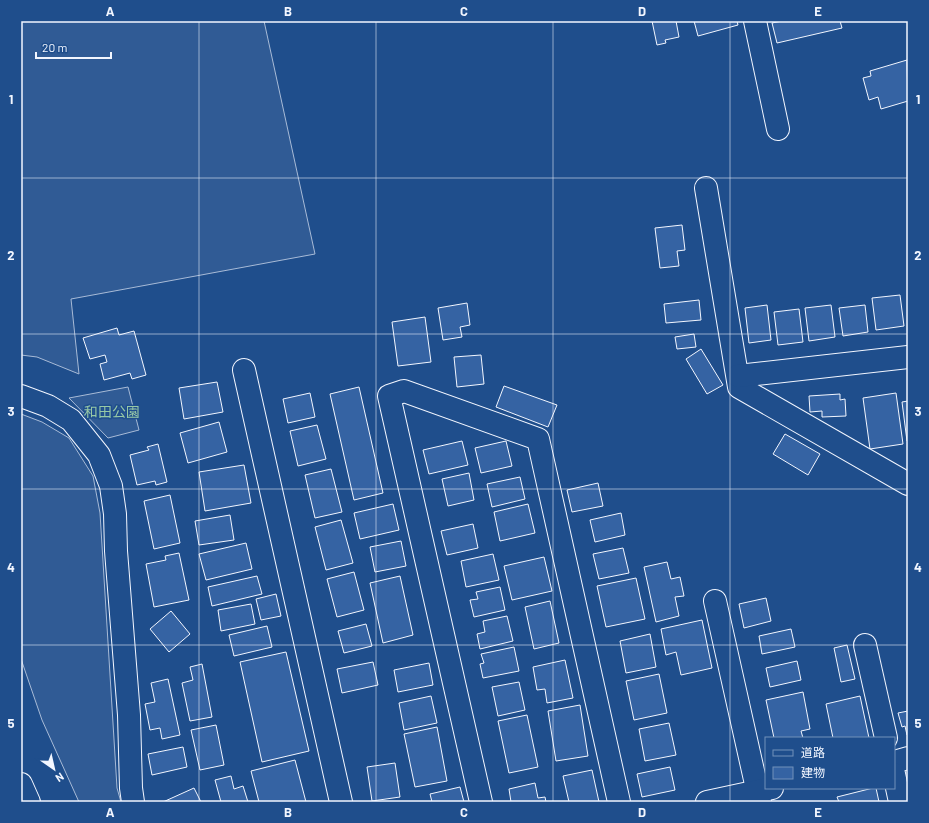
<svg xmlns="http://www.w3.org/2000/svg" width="929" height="823" viewBox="0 0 929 823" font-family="Barlow,'Noto Sans JP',sans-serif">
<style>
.built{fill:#305b95;stroke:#a8bbd7}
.building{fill:#3563a3;stroke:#f2f6ff}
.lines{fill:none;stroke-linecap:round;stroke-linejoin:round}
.minor-casing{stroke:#f2f6ff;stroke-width:24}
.secondary-casing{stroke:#f2f6ff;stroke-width:24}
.minor{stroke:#1f4e8c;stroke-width:22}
.secondary{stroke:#1f4e8c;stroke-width:22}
.grid{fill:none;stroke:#f2f6ff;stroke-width:1;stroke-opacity:0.55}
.labels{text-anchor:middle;stroke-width:3;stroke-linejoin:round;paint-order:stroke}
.park-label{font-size:14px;fill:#97c8a6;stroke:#1f4e8c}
.neatline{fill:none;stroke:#f2f6ff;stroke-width:1.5}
.grid-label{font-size:13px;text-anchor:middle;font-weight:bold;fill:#f2f6ff}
</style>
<rect width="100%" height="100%" fill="#1f4e8c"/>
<g class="built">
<polygon points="21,21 264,21 315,254 71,299 79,374 37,357 21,355"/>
<polygon points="128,387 139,430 108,438 69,398"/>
<polygon points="21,414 42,422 69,438 93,476 100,513 117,788 121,802 79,802 42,720 21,659"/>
</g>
<g class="building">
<polygon points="652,21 676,21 679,37 665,40 666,43 657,45"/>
<polygon points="694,21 737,21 738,25 698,36"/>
<polygon points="782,21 840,21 842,28 777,43 772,23"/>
<polygon points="907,60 908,101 881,109 878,97 869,100 863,78 871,76 870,71"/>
<polygon points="682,225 685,250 677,251 679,266 660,268 655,228"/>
<polygon points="900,295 904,326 876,330 872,298"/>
<polygon points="699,300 701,320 666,323 664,304"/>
<polygon points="467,303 470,325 460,327 462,337 443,340 438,308"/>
<polygon points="767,305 771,340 749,343 745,308"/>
<polygon points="831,305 835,337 809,341 805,308"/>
<polygon points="865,305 868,332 843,336 839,308"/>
<polygon points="799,309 803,342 778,345 774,312"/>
<polygon points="425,317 431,362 398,366 392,322"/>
<polygon points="117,328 119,335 134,331 146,375 132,379 130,373 104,380 100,364 107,362 105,355 90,359 83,338"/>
<polygon points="694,334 696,347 677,349 675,337"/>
<polygon points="701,349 723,385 707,394 686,359"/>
<polygon points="481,355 484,384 457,387 454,357"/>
<polygon points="217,382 223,412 184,419 179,388"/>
<polygon points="504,386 557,405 548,427 496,407"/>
<polygon points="359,387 383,493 354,500 330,394"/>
<polygon points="310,393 315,417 288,423 283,399"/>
<polygon points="896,393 903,444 870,449 863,398"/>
<polygon points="840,394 840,400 845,399 846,416 822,417 822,411 810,412 809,396"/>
<polygon points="908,401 908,441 907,441 902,402"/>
<polygon points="219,422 227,452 188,463 180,433"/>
<polygon points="317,425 326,459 298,466 290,431"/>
<polygon points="785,434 820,454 808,475 773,454"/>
<polygon points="462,441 468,465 429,474 423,450"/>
<polygon points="506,441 512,466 481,473 475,448"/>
<polygon points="158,444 167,482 156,485 155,481 137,485 130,455 149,450 147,447"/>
<polygon points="244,465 251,503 205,511 199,472"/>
<polygon points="331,469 342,512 315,518 305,475"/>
<polygon points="469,473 474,500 448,506 442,479"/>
<polygon points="520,477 525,499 492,507 487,484"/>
<polygon points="598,483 603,506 572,512 567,490"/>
<polygon points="170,495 180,543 154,549 144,501"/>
<polygon points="393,504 399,530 360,539 354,513"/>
<polygon points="528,504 535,533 500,541 494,512"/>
<polygon points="621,513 625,535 595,542 590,520"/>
<polygon points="230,515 234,540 199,545 195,521"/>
<polygon points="341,520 353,563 326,570 315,527"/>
<polygon points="473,524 478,548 447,555 441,531"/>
<polygon points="401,541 406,566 375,572 370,547"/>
<polygon points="246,543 252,569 206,580 199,554"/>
<polygon points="623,548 629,573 599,579 593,554"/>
<polygon points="179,553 189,600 154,607 146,564 166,560 165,556"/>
<polygon points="493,554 499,580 466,587 461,561"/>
<polygon points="544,557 552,591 512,600 504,566"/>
<polygon points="667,562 671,579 680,577 684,596 675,597 679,616 656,622 644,567"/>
<polygon points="354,572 364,610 337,617 327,579"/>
<polygon points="257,576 262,594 212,606 208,587"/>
<polygon points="400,576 413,635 383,643 370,583"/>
<polygon points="636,578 645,619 606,627 597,586"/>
<polygon points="500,587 505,610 474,617 470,600 478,599 476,592"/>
<polygon points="276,594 281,616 261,620 256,599"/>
<polygon points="766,598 771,621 744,628 739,604"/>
<polygon points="550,601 559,643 534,649 525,607"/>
<polygon points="251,604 255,624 221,631 218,610"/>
<polygon points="171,611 190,634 169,652 150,629"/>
<polygon points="507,616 513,641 480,649 477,634 485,632 483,621"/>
<polygon points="702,620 712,668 681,675 676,652 666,655 661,629"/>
<polygon points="366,624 372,646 344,653 338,631"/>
<polygon points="267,626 272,647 234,656 229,635"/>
<polygon points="791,629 795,647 762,654 759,636"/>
<polygon points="650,634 656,667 626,673 620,641"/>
<polygon points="847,645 855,679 841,682 834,648"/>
<polygon points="514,647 519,671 483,678 480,664 484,663 481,654"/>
<polygon points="286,652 309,751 262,762 240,662"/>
<polygon points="565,660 573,698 547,703 545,689 537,690 533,667"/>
<polygon points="797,661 801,680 770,687 766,668"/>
<polygon points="373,662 378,685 342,693 337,669"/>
<polygon points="429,663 433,685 398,692 394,670"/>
<polygon points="202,664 212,717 190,721 182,683 193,680 190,667"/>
<polygon points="659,674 667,713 634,720 626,681"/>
<polygon points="168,679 180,735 162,739 160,728 150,730 145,704 155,702 151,683"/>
<polygon points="519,682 525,710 498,716 492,687"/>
<polygon points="803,692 810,729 801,731 803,738 774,738 766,700"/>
<polygon points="431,696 437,723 404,730 399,703"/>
<polygon points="860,696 869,738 833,738 826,704"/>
<polygon points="580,705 588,756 556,761 548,711"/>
<polygon points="908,711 908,735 907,735 905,726 902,727 898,713"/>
<polygon points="527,715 538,767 509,773 498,721"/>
<polygon points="669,723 676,755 645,761 639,729"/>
<polygon points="216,725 224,765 200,770 191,730"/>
<polygon points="437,727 447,781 415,787 404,734"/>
<polygon points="183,747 187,767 152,775 148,754"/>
<polygon points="295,760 306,802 259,802 251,771"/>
<polygon points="395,763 400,797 372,801 367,767"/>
<polygon points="670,767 675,790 642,797 637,774"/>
<polygon points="592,770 599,802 569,802 563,776"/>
<polygon points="231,776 234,789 243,786 248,802 221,802 215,780"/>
<polygon points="535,783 538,798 545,797 546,802 511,802 509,789"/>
<polygon points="460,787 464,802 432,802 430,794"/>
<polygon points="194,788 201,802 163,802"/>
<polygon points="873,788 876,788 879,802 839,802 837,797"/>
</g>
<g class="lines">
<g class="minor-casing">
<g id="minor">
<polyline points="755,21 778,129"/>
<polyline points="706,188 739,387 908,484"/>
<polyline points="244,370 341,802"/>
<polyline points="738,376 908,357"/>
<polyline points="21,396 48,406 71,420 99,455 111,486 115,514 116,551 129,715 131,788 133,802"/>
<polyline points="715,601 760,802"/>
<polyline points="865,645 886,738"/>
<polyline points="894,762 908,758"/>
<polyline points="894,774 900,802"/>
<polyline points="481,802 389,396 404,391 538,439 619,802"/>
<polyline points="707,802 772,788"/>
</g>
</g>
<g class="secondary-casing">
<polyline id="secondary" points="21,784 29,802"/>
</g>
<use href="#minor" class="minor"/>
<use href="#secondary" class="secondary"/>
</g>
<path class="grid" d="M199,21V802M376,21V802M553,21V802M730,21V802M21,178H908M21,334H908M21,489H908M21,645H908"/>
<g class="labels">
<g class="park-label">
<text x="112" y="417">和田公園</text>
</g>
</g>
<rect width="929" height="823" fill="none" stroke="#1f4e8c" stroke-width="44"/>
<rect x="765" y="737" width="130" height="52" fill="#1f4e8c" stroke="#7391ba"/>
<rect x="773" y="750" width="20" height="6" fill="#1f4e8c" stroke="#7391ba"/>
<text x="801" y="757" font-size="12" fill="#f2f6ff">道路</text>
<rect x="773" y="767" width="20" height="12" fill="#3563a3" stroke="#7391ba"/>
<text x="801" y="777" font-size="12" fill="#f2f6ff">建物</text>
<g transform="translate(54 769) rotate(146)" stroke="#1f4e8c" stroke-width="3" paint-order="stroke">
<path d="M0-3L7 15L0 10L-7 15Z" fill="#f2f6ff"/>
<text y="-6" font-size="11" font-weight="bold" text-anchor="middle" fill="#f2f6ff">N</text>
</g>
<path d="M36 52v6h75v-6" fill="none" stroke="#f2f6ff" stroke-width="2"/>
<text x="42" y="52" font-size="12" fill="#f2f6ff" stroke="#1f4e8c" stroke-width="3" paint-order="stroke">20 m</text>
<rect x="22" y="22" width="885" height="779" class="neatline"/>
<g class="grid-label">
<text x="110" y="16">A</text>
<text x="288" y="16">B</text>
<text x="464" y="16">C</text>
<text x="642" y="16">D</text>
<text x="818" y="16">E</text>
<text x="11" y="104">1</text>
<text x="918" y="104">1</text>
<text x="11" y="260">2</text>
<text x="918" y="260">2</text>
<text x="11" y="416">3</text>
<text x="918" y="416">3</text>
<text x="11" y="572">4</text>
<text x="918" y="572">4</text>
<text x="11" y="728">5</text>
<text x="918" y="728">5</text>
<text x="110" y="817">A</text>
<text x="288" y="817">B</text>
<text x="464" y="817">C</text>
<text x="642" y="817">D</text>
<text x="818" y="817">E</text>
</g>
</svg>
